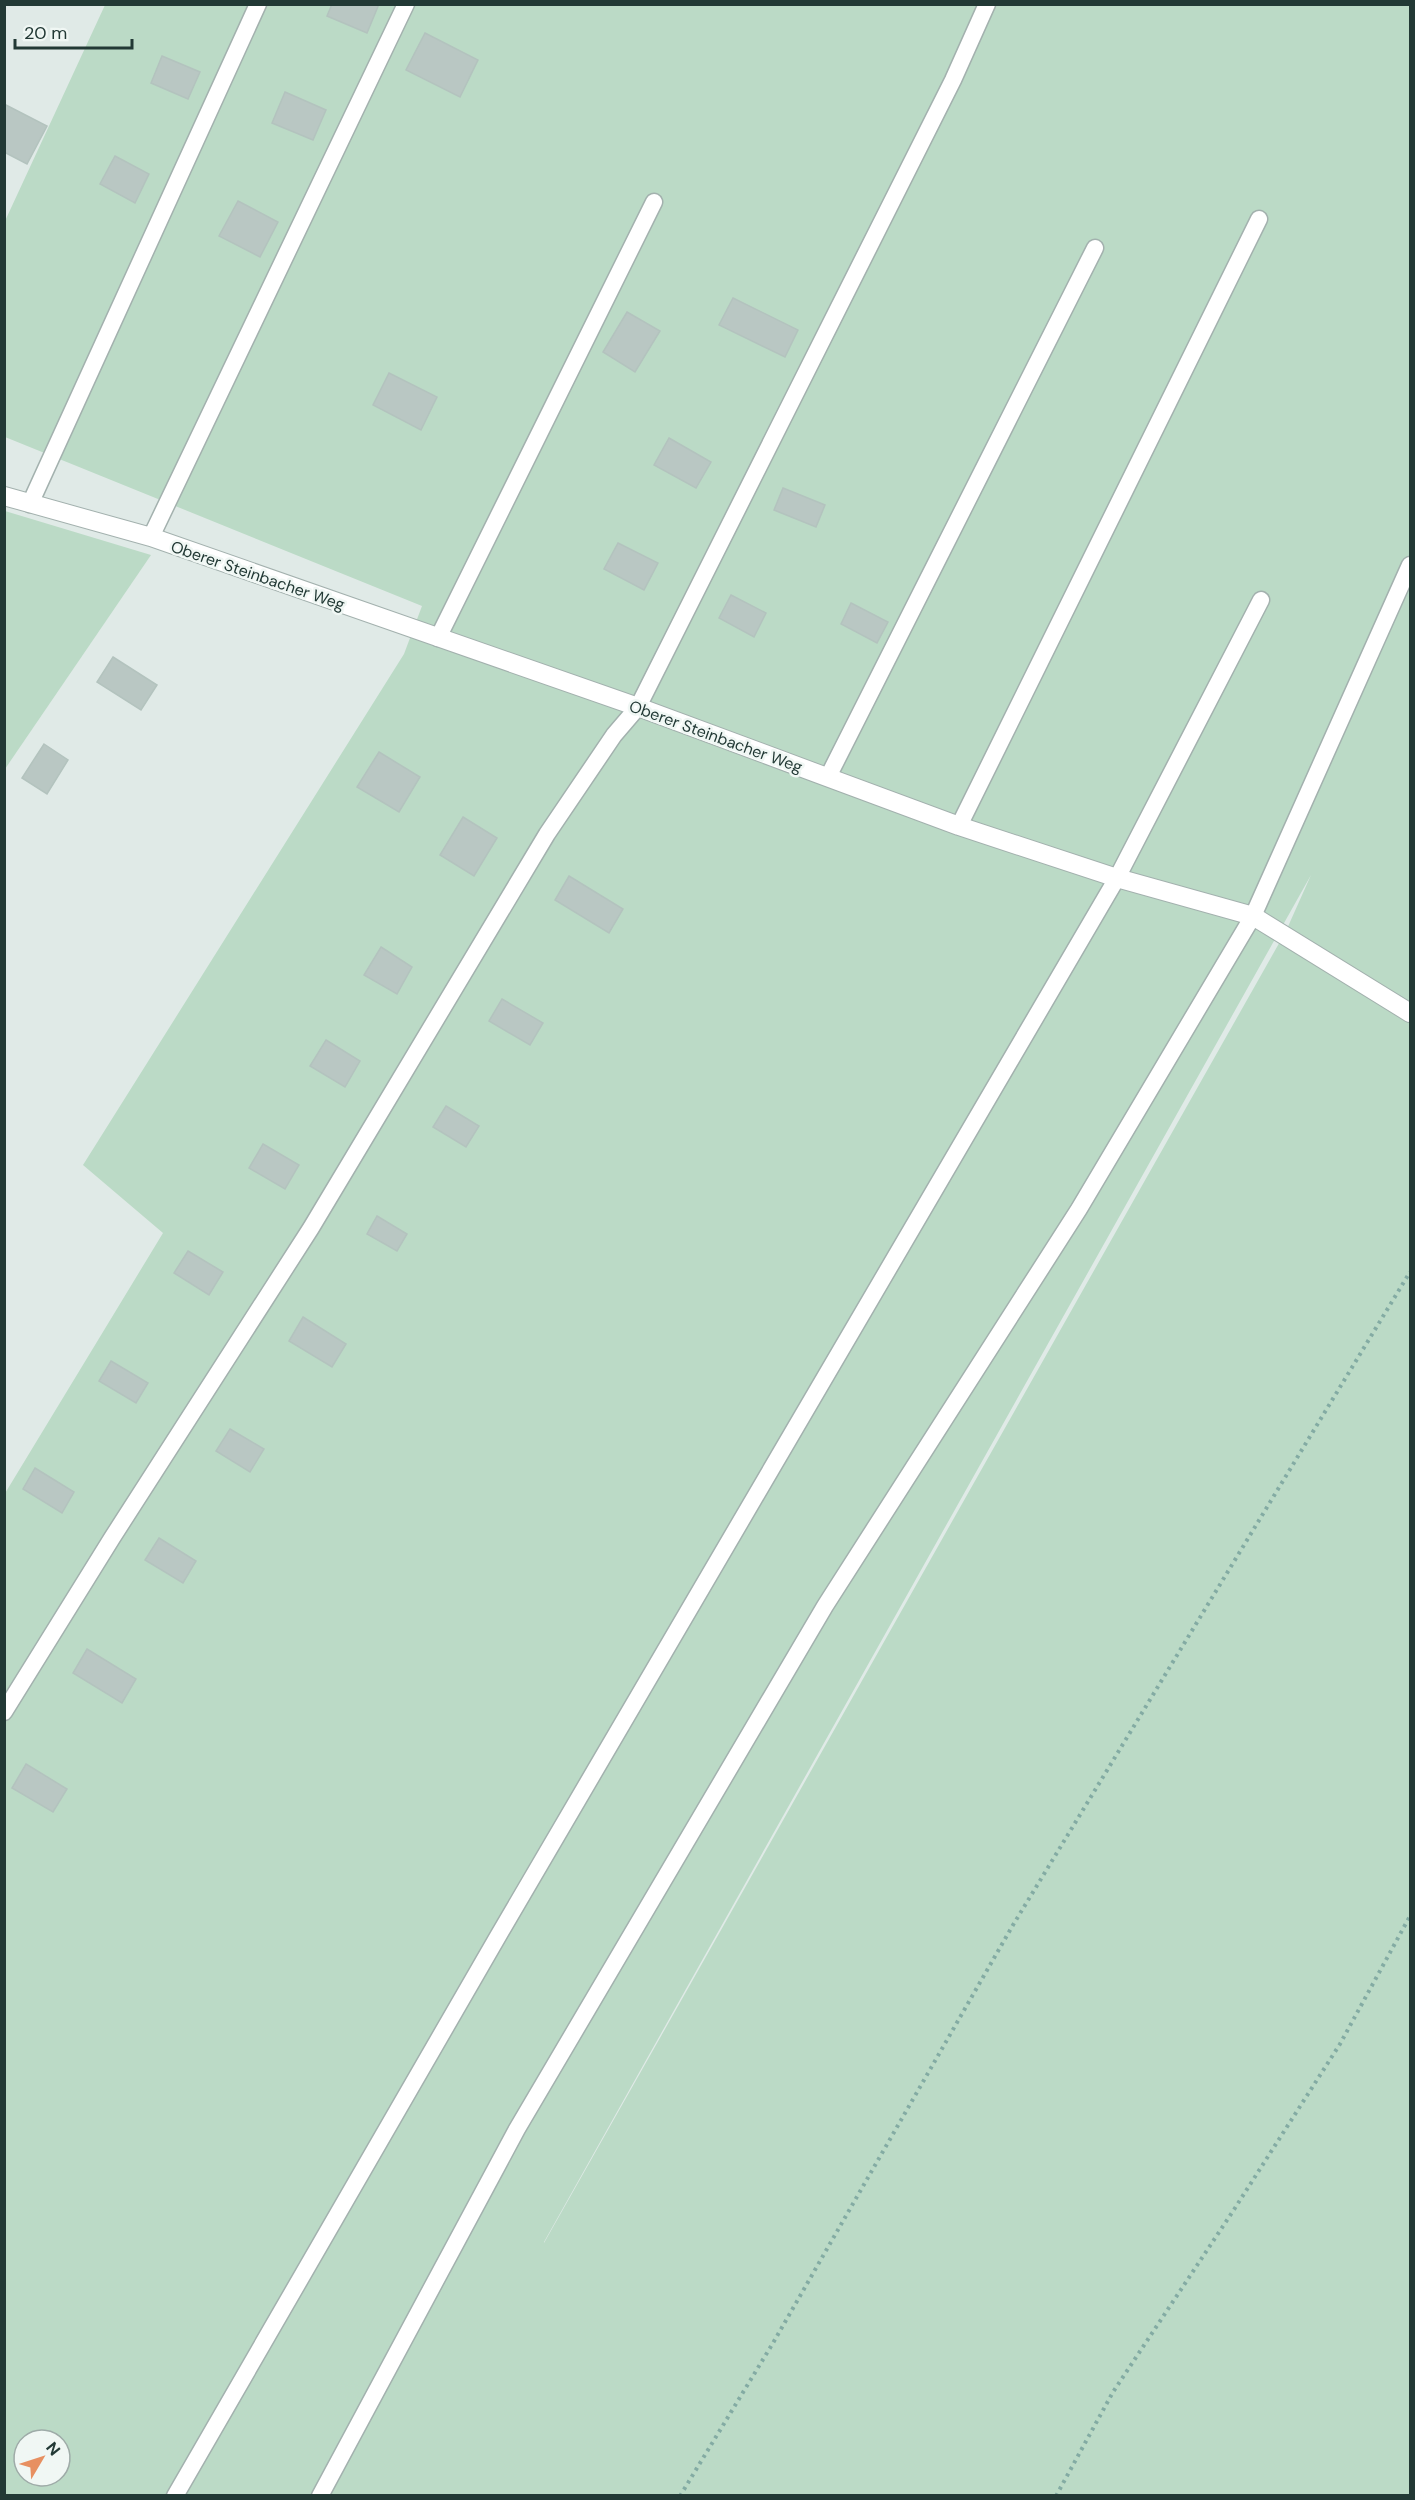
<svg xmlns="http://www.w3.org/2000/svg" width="1415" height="2500" viewBox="0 0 1415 2500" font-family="'DM Sans',sans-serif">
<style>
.green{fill:#bbdac6;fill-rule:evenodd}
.building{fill:#b9c7c3;stroke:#b3c3be;stroke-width:1.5}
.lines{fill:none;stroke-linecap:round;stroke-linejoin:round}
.lane-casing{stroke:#a3b1ae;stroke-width:19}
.street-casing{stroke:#a3b1ae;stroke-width:20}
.path{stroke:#83aba3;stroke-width:4;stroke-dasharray:3 4.5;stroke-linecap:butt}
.lane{stroke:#fff;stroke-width:16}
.street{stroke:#fff;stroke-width:18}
.labels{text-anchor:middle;stroke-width:5;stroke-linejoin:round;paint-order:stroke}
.street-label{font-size:16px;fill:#223935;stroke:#f0f7f4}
</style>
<rect width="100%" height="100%" fill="#e0eae7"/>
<g class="green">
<path d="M105,5H1410V2495H5L4,1495L163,1233L83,1165L404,654L422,606L5,437V221ZM1311,875L1286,931L544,2243V2242ZM24,2440H60V2476H24Z"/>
<polygon points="5,511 151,555 5,769 4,511"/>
</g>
<g class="building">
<polygon points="332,4 379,4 367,33 327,16"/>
<polygon points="425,33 478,60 460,97 406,70"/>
<polygon points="162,56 200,72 188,99 151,83"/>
<polygon points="285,92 326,110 313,140 272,123"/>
<polygon points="4,104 47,126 27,164 4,152"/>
<polygon points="115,156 149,174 135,203 100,184"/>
<polygon points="238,201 278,222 260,257 219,236"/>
<polygon points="733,298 798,330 785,357 719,325"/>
<polygon points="627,312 660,331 635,372 603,352"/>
<polygon points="389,373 437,397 421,430 373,405"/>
<polygon points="669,438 711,462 696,488 654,465"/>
<polygon points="783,488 825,505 816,527 774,510"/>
<polygon points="618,543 658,563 644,590 604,569"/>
<polygon points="731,595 766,613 754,637 719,618"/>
<polygon points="851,603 888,622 877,643 841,624"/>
<polygon points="113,657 157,685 141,710 97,682"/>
<polygon points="44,744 68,760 47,794 22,778"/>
<polygon points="379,752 420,777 399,812 357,787"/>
<polygon points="463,817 497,838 474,876 440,855"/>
<polygon points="569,876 623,909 609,933 555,900"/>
<polygon points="381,947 412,967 397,994 364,975"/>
<polygon points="502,999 543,1023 530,1045 489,1021"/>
<polygon points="326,1040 360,1061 345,1087 310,1066"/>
<polygon points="446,1106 479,1126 466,1147 433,1127"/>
<polygon points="263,1144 299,1165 285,1189 249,1168"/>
<polygon points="377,1216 407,1234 397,1251 367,1234"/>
<polygon points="188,1251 223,1272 209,1295 174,1273"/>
<polygon points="303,1317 346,1344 332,1367 289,1341"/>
<polygon points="111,1361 148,1383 136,1403 99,1381"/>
<polygon points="230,1429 264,1449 250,1472 216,1451"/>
<polygon points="35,1468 74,1492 62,1513 23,1489"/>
<polygon points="159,1538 196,1561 183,1583 145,1560"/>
<polygon points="87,1649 136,1679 122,1703 73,1673"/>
<polygon points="26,1764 67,1789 53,1812 12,1788"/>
</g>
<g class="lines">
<g class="lane-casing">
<g id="lane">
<polyline points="30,504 258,4"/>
<polyline points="151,537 406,4"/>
<polyline points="438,638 654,202"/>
<polyline points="828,777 1095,248"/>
<polyline points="959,826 1259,219"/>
<polyline points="4,1712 112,1538 311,1228 547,834 614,735 638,707 953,80 987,4"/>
<polyline points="175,2496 497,1938 1117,878 1261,600"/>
<polyline points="320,2496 517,2129 825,1606 1079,1209 1253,916 1410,565"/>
</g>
</g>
<g class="street-casing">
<polyline id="street" points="4,496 151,537 638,707 959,826 1117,878 1253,916 1410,1013"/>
</g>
<g class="path">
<polyline points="680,2496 773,2343 1013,1925 1410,1272"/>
<polyline points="1056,2496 1113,2392 1235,2208 1340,2044 1410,1916"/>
</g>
<use href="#lane" class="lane"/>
<use href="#street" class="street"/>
</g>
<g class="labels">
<g class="street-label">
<text transform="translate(258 575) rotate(19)" y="6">Oberer Steinbacher Weg</text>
<text transform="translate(716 736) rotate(20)" y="6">Oberer Steinbacher Weg</text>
</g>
</g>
<rect width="1415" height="2500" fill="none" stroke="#223935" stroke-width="12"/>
<g transform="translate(42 2458) rotate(51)"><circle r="28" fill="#f0f7f4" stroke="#9eaba8" stroke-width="1.5"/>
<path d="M0-4.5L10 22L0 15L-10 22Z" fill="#e79061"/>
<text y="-9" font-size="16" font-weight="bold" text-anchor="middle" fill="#223935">N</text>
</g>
<path d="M15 39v9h117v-9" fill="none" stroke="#223935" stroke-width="3"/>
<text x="24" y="39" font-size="18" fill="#223935" stroke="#f0f7f4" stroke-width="4.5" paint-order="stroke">20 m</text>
</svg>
